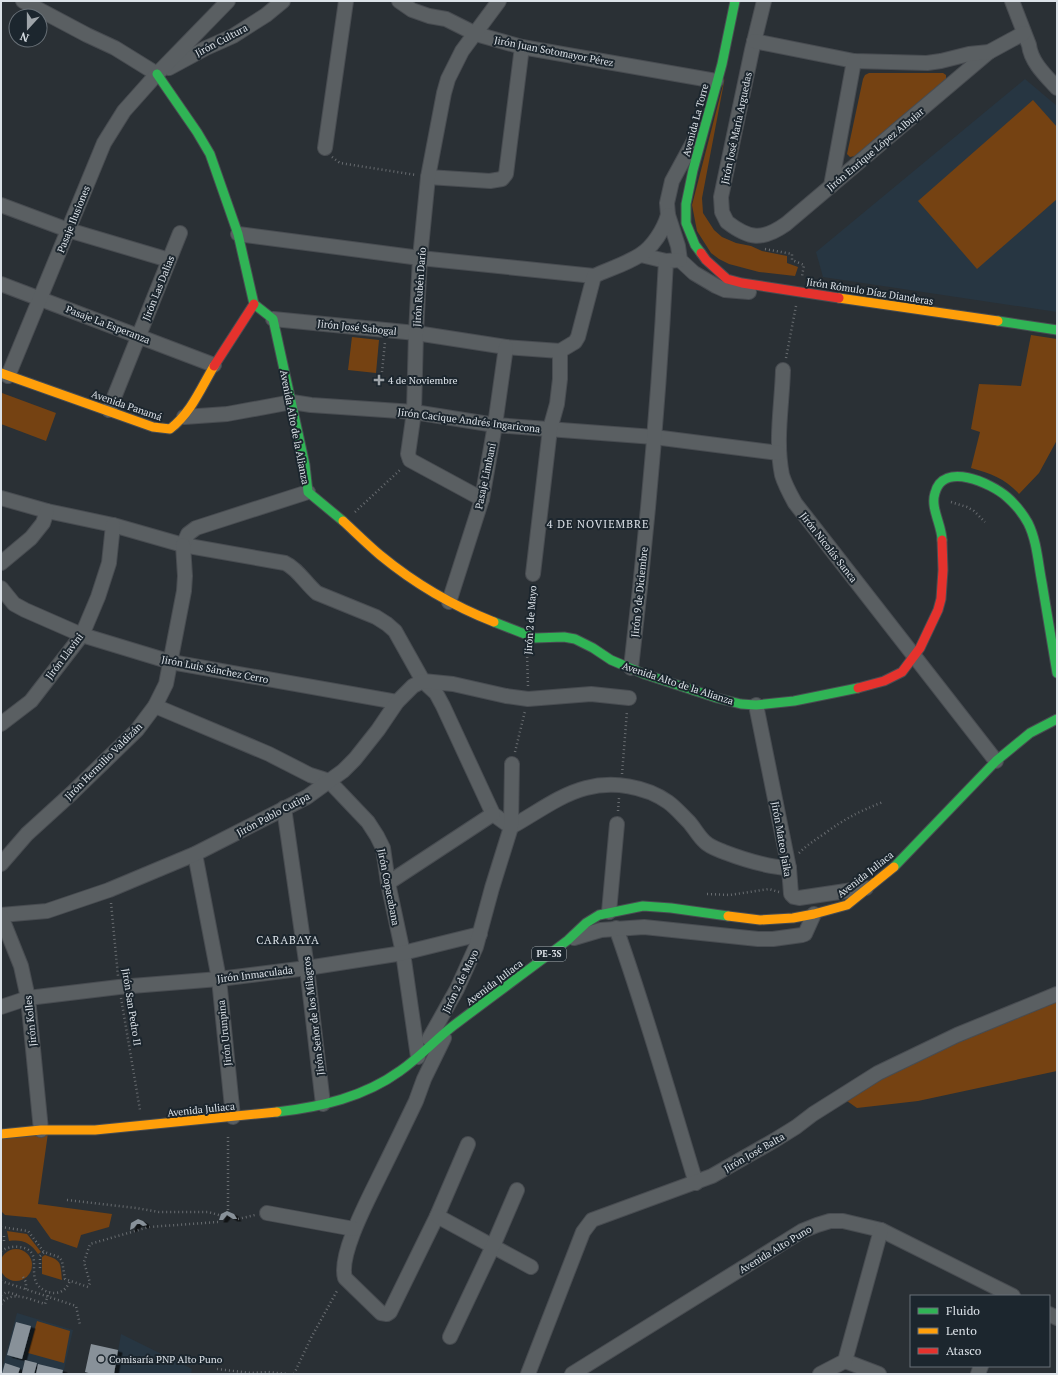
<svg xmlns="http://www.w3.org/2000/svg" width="1058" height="1375" viewBox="0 0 1058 1375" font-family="'PT Serif',serif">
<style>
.built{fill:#273642}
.green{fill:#754212}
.building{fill:#889199;filter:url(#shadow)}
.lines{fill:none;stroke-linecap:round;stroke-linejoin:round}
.street-casing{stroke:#484c51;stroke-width:16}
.fast-casing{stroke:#484c51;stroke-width:11}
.slow-casing{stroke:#484c51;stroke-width:11}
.jam-casing{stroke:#484c51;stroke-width:11}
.path{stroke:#686c70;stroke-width:2.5;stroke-dasharray:1 3;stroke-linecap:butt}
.street{stroke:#5a5f62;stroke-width:14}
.fast{stroke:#30b455;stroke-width:9}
.slow{stroke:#ff9f0a;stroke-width:9}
.jam{stroke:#e5322d;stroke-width:9}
.poi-dot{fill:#9ea4a9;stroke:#1c262e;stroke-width:1.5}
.labels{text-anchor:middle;stroke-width:4;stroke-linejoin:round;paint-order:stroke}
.shield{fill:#1c262e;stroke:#a2aab0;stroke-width:1}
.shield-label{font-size:9px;font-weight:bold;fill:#dce2e8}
.street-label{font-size:10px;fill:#dce2e8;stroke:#1c262e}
.poi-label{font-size:10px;fill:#dce2e8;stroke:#1c262e;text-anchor:start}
.neighbourhood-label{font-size:11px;letter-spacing:1px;fill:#dce2e8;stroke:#1c262e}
</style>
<defs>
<filter id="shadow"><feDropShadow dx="4.5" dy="2.5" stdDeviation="0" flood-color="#0009"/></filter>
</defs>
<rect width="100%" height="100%" fill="#2a3035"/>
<g class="built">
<polygon points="1025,79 1057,106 1057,312 823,277 816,252"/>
<polygon points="17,1313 73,1330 63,1374 1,1374"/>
<polygon points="121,1334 192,1369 191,1374 114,1374"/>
</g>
<g class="green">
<polygon points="869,73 943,73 946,75 946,79 855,156 850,157 847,154 863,79 865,75"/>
<polygon points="725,77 702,198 703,213 714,230 722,237 736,243 751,246 762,251 787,256 787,263 798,267 795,276 759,272 729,264 719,259 711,253 697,231 692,205"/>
<polygon points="1033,100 1057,127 1057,199 977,269 918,201"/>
<path d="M1031,335L1057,339V440L1039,473L1019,494C1006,479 990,473 971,468L980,432L971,429L979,384L1021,386Z"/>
<polygon points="352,337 379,340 376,373 348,370"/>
<polygon points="2,393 56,413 46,441 1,424"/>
<polygon points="1057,991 1057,1071 918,1101 857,1108 837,1094"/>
<polygon points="48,1133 38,1204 112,1214 109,1227 81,1235 77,1248 51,1239 36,1218 5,1215 1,1211 1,1137"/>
<path d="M7,1231L27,1234L41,1252L38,1254C31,1243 22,1239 9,1241Z"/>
<circle cx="16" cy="1265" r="16"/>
<path d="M45,1255C63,1261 60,1263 62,1280L42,1274V1257Z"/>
<polygon points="37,1321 70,1331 64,1363 28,1353"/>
</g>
<g class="building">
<polygon points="227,1211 234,1214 237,1219 233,1219 227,1215 223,1220 219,1220 221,1214"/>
<polygon points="138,1219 143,1221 147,1225 143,1226 140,1224 137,1224 134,1228 130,1230 131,1223"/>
<polygon points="16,1322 31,1326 22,1359 7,1355"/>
<polygon points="91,1344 118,1350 114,1374 92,1374 85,1372"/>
<polygon points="25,1360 37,1363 34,1374 22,1373"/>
<polygon points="5,1363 20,1368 18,1374 2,1374"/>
<polygon points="38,1364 63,1370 62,1374 36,1374"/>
</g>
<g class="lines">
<g class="street-casing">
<g id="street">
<polyline points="23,1 87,35 115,48 157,74"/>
<polyline points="399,1 412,10 429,16 446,19 476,34 522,47 716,81"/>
<path d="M764,1L752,50L721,197L722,212L727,222C749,239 762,241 786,224L989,52"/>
<path d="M1012,1L1029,45C1031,62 1045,75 1057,88"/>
<polyline points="754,41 854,61 927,63 941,61 969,54 989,52 1024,33"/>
<polyline points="169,68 206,48 233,36 266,15 283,1"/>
<polyline points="697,135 672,181 667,203 668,215 678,246 680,260 694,273 716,286 725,290 749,292"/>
<polyline points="325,148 346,1"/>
<polyline points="428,177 490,181 502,179 506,174 522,47"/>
<polyline points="831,186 854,61"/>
<polyline points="1,205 68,230 169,260"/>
<polyline points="238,234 420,258 594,276"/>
<polyline points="641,255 666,261"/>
<polyline points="1,284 214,365"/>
<polyline points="273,319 416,333 506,347 560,351"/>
<path d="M783,370C782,405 775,441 782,475C785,485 790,494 795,503L996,761"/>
<polyline points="8,376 104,143 124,111 157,74 228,1"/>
<polyline points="109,410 180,233"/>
<polyline points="184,417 227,414 292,402 311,405 414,412 495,425 654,437 779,453"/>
<path d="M1,498L47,511L113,525L183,545L285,563C298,569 306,584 317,593L376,617L387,624L395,631L423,681L436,693L443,706L493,814L511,827C535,814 559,795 586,788C613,781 645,786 668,802C675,807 682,815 688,821C694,827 698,836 705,842C710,847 717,849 724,852C745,860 766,867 789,868"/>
<polyline points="482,499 410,460 408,454 414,412 416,333 420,258 428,177 444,93 448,79 462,51 499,1"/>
<polyline points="183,545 188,534 196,528 308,492"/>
<polyline points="1,563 31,538 43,523 47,511"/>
<path d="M533,574L550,429L557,404L560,379V351L575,342L578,337L594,276C609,269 626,264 640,255C653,247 664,229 668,215"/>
<polyline points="1,588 14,604 25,610 82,635 171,662 397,702"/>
<polyline points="449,602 482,499 495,425 506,347"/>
<path d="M631,668C647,533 659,397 666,261L680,260"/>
<polyline points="756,705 789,868 791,894 794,897 799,898 866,888"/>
<polyline points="155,706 269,754 310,775 329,781 368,822 377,836 383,848 388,883 403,953 418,1057"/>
<polyline points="1,724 31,701 82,635 98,597 109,563 113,525"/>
<polyline points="284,808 307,968 323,1104"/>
<polyline points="195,854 219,979 233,1117"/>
<polyline points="1,864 27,834 72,793 137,730 155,706 166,684 184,591 185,576 183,545"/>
<polyline points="388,883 493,814"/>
<polyline points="609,912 617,824"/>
<polyline points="1,915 47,911 109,890 195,854 307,797 343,771 355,759 378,730 397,702 413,686 423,681 453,684 506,696 528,699 591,694 629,698"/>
<polyline points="1,916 21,966 28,998 41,1130"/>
<path d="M616,928C646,1012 670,1098 696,1183"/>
<polyline points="574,938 601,930 644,927 758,939 773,939 802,935 805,934 814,914"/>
<polyline points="1,1007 28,998 119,987 219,979 307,968 403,953 480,934"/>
<path d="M444,1038L424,1079L416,1101C404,1126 392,1151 380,1175C369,1198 338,1255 345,1278L381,1313L387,1314L390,1312L437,1216L468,1144"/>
<polyline points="429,1039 457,989 476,947 492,888 511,827 512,764"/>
<polyline points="267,1213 354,1229"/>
<polyline points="437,1216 531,1267"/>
<polyline points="1049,1314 1057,1318"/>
<polyline points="450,1337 493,1246 517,1190"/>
<polyline points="845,1361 879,1374"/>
<polyline points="528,1374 583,1232 592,1220 712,1176 775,1140 796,1127 813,1114 878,1073 957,1035 1057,994"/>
<polyline points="572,1374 802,1231 817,1225 830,1221 843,1221 881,1230 1013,1296"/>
<polyline points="820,1374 845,1361 881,1230"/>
<polyline points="978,1374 981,1366"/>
</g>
</g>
<g class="fast-casing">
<g id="fast">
<polyline points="157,74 197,132 210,154 238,234 254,304 273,319 305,465 308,492 343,521"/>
<polyline points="701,253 695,245 686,223 686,204 693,170 722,64 735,1"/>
<polyline points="998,321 1057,330"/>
<path d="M942,540C942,525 930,508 935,493C943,461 991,483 1007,497C1015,504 1023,514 1028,523C1037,541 1038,563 1042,583C1047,613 1052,643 1057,673"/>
<polyline points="494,622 535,638 564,637 575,639 593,648 611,660 644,674 717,698 741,704 756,705 794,701 858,688"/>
<polyline points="894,867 996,761 1030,733 1057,719"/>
<path d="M277,1112C321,1107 364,1097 400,1071C419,1058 435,1040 453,1026C491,997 530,969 568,940L586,923L599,915L643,906L671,908L728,916"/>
</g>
</g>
<g class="slow-casing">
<g id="slow">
<polyline points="839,298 998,321"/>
<path d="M1,373L153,427L170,429C191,413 201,388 214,366"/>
<path d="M343,521C355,532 367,544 380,555C414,583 453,606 494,622"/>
<polyline points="728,916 760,920 793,918 814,914 847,905 894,867"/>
<polyline points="1,1134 41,1130 95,1130 277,1112"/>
</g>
</g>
<g class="jam-casing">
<g id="jam">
<polyline points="701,253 706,260 727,279 742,283 839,298"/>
<polyline points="214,366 254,304"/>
<polyline points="858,688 884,681 902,672 920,648 938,610 941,599 943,570 942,540"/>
</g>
</g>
<g class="path">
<polyline points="332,157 340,163 416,175"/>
<polyline points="765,249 792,254 792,260 804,265 802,276"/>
<polyline points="786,358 796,306"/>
<polyline points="382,372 385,342"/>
<polyline points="951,502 967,507 974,511 985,522"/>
<polyline points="355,512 401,469"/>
<polyline points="529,620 532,585"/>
<polyline points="527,653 528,686"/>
<polyline points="515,752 525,711"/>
<polyline points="622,774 627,711"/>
<polyline points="618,811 619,798"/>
<path d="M799,853C807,845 815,840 824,834C844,819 860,811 883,802"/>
<polyline points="707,894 730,895 769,889 779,892"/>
<polyline points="111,903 118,976"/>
<polyline points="121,998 140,1110"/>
<polyline points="67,1200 136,1208 159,1212 208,1212 219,1215"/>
<polyline points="228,1210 228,1134"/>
<polyline points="238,1219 255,1215"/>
<polyline points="1,1227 28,1231 44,1252 59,1257 62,1261 65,1279 88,1287 90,1283 84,1262 90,1244 149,1227 218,1222"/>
<polyline points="1,1235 4,1235 4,1241 1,1243"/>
<path d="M1,1251C6,1248 12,1246 19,1247C42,1249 30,1269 36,1282C40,1291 54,1296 62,1291C66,1289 68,1285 70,1281"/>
<polyline points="40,1268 40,1256 44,1252"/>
<polyline points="23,1277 26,1282 26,1290"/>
<polyline points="1,1281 76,1306 80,1325"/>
<polyline points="1,1295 7,1292 17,1295"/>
<path d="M1,1304C12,1289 31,1300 45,1304L49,1292"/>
<polyline points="217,1369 251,1373 268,1372 288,1374"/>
<polyline points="294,1374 311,1338 338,1289"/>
</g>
<use href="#street" class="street"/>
<use href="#fast" class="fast"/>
<use href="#slow" class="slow"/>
<use href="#jam" class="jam"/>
</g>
<g class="poi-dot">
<path d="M377 374h4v4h4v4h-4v4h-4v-4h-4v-4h4z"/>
<circle cx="101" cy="1359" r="4"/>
</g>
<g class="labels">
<rect class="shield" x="532" y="947" width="34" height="14" rx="3"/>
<g class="shield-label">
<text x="549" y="957">PE-3S</text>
</g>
<g class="street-label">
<text transform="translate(221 40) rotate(-28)" y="4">Jirón Cultura</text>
<text transform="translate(554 51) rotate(11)" y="4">Jirón Juan Sotomayor Pérez</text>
<text transform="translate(695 120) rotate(-75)" y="4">Avenida La Torre</text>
<text transform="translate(736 128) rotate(-78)" y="4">Jirón José María Arguedas</text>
<text transform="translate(875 149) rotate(-40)" y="4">Jirón Enrique López Albujar</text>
<text transform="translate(73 219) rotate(-68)" y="4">Pasaje Ilusiones</text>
<text transform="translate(419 287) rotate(-86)" y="4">Jirón Rubén Darío</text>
<text transform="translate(158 288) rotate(-68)" y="4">Jirón Las Dalias</text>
<text transform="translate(870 291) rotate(9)" y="4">Jirón Rómulo Díaz Dianderas</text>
<text transform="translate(108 324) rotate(21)" y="4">Pasaje La Esperanza</text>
<text transform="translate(357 327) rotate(6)" y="4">Jirón José Sabogal</text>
<text transform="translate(127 405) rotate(19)" y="4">Avenida Panamá</text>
<text transform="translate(469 420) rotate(7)" y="4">Jirón Cacique Andrés Ingaricona</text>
<text transform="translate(295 427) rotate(79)" y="4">Avenida Alto de la Alianza</text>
<text transform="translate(485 476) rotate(-78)" y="4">Pasaje Limbani</text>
<text transform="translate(829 547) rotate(52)" y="4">Jirón Nicolás Sanca</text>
<text transform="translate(639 592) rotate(-84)" y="4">Jirón 9 de Diciembre</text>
<text transform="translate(530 620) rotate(-86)" y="4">Jirón 2 de Mayo</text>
<text transform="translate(64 656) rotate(-53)" y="4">Jirón Llavini</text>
<text transform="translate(215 669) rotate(11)" y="4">Jirón Luis Sánchez Cerro</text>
<text transform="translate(678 683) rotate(18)" y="4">Avenida Alto de la Alianza</text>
<text transform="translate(103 761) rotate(-45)" y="4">Jirón Hermilio Valdizán</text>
<text transform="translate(273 814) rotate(-28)" y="4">Jirón Pablo Cutipa</text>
<text transform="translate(782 839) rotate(80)" y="4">Jirón Mateo Jaika</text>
<text transform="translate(865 874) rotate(-38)" y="4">Avenida Juliaca</text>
<text transform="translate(389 887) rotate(79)" y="4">Jirón Copacabana</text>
<text transform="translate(255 974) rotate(-7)" y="4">Jirón Inmaculada</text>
<text transform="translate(460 981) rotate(-64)" y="4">Jirón 2 de Mayo</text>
<text transform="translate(494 982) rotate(-37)" y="4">Avenida Juliaca</text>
<text transform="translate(132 1007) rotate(81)" y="4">Jirón San Pedro II</text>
<text transform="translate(313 1016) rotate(-97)" y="4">Jirón Señor de los Milagros</text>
<text transform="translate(30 1021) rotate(-96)" y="4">Jirón Kolles</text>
<text transform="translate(224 1033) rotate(-96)" y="4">Jirón Urunpina</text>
<text transform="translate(201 1109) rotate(-6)" y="4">Avenida Juliaca</text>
<text transform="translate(754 1152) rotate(-30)" y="4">Jirón José Balta</text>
<text transform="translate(775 1249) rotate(-31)" y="4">Avenida Alto Puno</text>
</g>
<g class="poi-label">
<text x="388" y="384">4 de Noviembre</text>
<text x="109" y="1363">Comisaría PNP Alto Puno</text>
</g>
<g class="neighbourhood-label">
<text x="598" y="528">4 DE NOVIEMBRE</text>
<text x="288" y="944">CARABAYA</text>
</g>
</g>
<rect width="1058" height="1375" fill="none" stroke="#dce2e8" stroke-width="4"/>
<rect x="910" y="1295" width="140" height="72" fill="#1c262e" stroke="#697178"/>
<rect x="918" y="1308" width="20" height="6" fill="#30b455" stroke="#697178"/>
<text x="946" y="1315" font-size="12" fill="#dce2e8">Fluido</text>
<rect x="918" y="1328" width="20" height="6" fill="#ff9f0a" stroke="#697178"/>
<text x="946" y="1335" font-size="12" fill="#dce2e8">Lento</text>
<rect x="918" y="1348" width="20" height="6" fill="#e5322d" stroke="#697178"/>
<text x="946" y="1355" font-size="12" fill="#dce2e8">Atasco</text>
<g transform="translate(28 28) rotate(201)"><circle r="19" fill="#1c262e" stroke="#697178"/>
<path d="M0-3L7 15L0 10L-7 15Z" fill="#9ea4a9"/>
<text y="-6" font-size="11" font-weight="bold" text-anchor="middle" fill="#dce2e8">N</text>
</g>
</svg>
